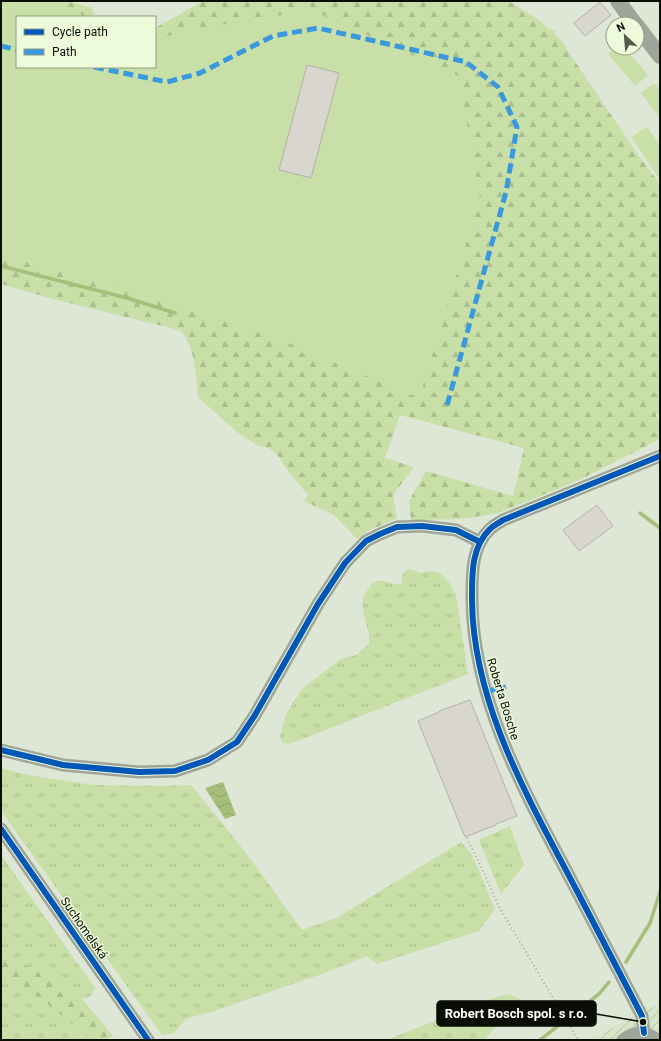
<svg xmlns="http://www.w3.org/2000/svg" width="661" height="1041" viewBox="0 0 661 1041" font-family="Roboto,sans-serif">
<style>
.industrial{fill:url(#industrial-furrows)}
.grass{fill:url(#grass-tufts)}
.forest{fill:url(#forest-firs)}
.pitch{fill:#c8dfa7}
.water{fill:url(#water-waves)}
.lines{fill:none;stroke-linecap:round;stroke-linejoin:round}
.stream{stroke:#a5bf7b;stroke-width:3.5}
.building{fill:#d9d6d0;stroke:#b4b1ab}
.path{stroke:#a3aa9d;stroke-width:2;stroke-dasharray:1 3;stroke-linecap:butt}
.minor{stroke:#9fa598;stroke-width:13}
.tertiary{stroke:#9fa598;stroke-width:16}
.quiet{stroke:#3a99dd;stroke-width:5;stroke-dasharray:10 5;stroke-linecap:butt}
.cycleway-casing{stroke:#edfbdb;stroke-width:8}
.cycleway{stroke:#0057b8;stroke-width:6}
.labels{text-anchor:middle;stroke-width:3;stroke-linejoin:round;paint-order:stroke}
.street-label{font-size:12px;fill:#090d04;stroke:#edfbdb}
.leader{fill:none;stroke:#090d04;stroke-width:1.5}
.callout-dot{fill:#090d04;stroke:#edfbdb;stroke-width:1.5}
.callout{fill:#090d04;stroke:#090d04;stroke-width:1.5}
.callout-label{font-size:13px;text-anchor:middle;font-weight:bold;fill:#fff}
</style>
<defs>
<pattern id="industrial-furrows" width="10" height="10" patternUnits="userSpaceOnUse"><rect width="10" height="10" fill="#d7e4c7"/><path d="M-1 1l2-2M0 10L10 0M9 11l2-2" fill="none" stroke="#b7c2a9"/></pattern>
<pattern id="grass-tufts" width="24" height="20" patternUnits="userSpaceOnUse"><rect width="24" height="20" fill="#c8dfa7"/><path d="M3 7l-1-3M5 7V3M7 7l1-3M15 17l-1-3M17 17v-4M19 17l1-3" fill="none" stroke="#aabe8e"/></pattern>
<pattern id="forest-firs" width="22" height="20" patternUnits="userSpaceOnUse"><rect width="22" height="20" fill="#c8dfa7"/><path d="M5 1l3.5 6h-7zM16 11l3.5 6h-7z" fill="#aabe8e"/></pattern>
<pattern id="water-waves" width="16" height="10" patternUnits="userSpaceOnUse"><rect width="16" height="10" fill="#a5bf7b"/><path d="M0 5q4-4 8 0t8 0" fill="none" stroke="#8da369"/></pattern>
</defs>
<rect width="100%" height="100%" fill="#dee6d5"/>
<polygon class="industrial" points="660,1003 660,1040 589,1040"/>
<g class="grass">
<path d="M408,569C413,569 415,572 420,573C423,573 426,571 429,571C443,570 451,584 456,595L468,674L295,742L288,744L283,743L281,740L280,736L285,717L293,702L303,688L341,659L356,655L369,644C371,629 360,614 363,600C364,595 367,590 370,586C383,572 391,590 402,583L403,574Z"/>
<path d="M1,768L28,775L93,785L159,786L191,785L247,854L302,930L338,917L461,842C476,855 486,890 495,909L479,931L377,964L367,956L319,975L211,1012L191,1017L184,1021L174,1033L162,1035L1,811Z"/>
<polygon points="510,826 524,865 501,894 479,840"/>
<polygon points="1,855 95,988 91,996 82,999 47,976 1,953"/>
<polygon points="1,980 38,997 93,1040 1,1040"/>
<polygon points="509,994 528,1003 494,1029 484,1040 386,1040 491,999 503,995"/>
</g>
<g class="forest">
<polygon points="12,1 68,1 92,8 94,17 68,17"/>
<path d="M203,1H509L539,20L547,28L555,31L554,34L560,39L636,152L659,183H660V413L656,415L658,421H660V439L577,481L498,513L462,519L411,520L409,501L426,471L513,496L524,448L400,415L385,458L414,467L393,495L397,518L368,531L357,539L334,515L304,501L308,495L291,475L278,456L269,448L259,446L238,433L198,397C196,378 195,342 179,330L53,299L1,284V149L17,67H155V28Z"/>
<polygon points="1,953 47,976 82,999 113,1036 104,1040 93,1040 38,997 1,980"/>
</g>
<g class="pitch">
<polygon points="1,1 50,1 80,12 82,17 17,17 17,67 155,67 155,41 179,32 311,10 459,76 480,198 419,398 272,336 118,288 1,255"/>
<polygon points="615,48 625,48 648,75 635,86 608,54"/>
<polygon points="654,83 660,90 660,118 641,93"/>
<polygon points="647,127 660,146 659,178 631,137"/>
</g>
<polygon class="water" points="223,782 236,815 225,819 205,788"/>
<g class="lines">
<g class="stream">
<polyline points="1,266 127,298 175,313"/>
<polyline points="640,513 660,528"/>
<polyline points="626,962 650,923 660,892"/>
<polyline points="540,1040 599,994 609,982"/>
</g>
</g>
<g class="building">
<polygon points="600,2 611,15 585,36 574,23"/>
<polygon points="307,65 339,73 311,178 279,170"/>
<polygon points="597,505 613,526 579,551 563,530"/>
<polygon points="470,700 517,816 496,824 496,825 465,837 418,721 439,712 439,711"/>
</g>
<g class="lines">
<polyline class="path" points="467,838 484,873 498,905 578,1040"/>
<g class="minor">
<polyline points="1,750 63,765 139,772 175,771 208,760 237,742 255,715 318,604 345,563 366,541 380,534 397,527 422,526 456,530 480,542"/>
<polyline points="1,829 148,1040"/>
<path d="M644,1033L642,1016C621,975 599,934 578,893C530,801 473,706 472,600C472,575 471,547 490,529C494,525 499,523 503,520L660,456"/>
<path d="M623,1040C634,1031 646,1031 657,1040"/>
</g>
<g class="tertiary">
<polyline points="618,1 635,24"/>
<polyline points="637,26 660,56"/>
</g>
<g class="quiet">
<polyline points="1,46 17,50"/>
<polyline points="94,67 167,82 200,73 273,36 318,28 466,62 498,87 517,127 506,192 446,409"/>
<polyline points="487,691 506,687"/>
</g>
<g class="cycleway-casing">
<g id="cycleway">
<polyline points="1,750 63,765 139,772 175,771 208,760 237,742 255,715 318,604 345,563 366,541 380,534 397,527 422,526 456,530 480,542"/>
<polyline points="1,829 148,1040"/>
<path d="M644,1033L642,1016C621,975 599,934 578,893C530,801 473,706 472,600C472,575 471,547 490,529C494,525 499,523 503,520L660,456"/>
</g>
</g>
<use href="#cycleway" class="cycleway"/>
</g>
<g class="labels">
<g class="street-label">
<text transform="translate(503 699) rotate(73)" y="4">Roberta Bosche</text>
<text transform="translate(84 928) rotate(55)" y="4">Suchomelská</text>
</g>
</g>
<path class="leader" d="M643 1022L596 1014"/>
<circle class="callout-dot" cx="643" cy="1022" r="4"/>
<rect class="callout" x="437" y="1001" width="159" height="25" rx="4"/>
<g class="callout-label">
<text x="516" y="1018">Robert Bosch spol. s r.o.</text>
</g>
<rect width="661" height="1041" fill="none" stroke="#090d04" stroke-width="4"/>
<rect x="16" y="16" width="140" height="52" fill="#edfbdb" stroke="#929c85"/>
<rect x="24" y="29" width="20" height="6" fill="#0057b8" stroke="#929c85"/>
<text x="52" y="36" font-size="12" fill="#090d04">Cycle path</text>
<rect x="24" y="49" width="20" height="6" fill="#3a99dd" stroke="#929c85"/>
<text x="52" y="56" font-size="12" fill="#090d04">Path</text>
<g transform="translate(625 36) rotate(334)"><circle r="19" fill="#edfbdb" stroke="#929c85"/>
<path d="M0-3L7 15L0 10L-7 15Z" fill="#54594d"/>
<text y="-6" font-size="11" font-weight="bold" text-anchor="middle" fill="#090d04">N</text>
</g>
</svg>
